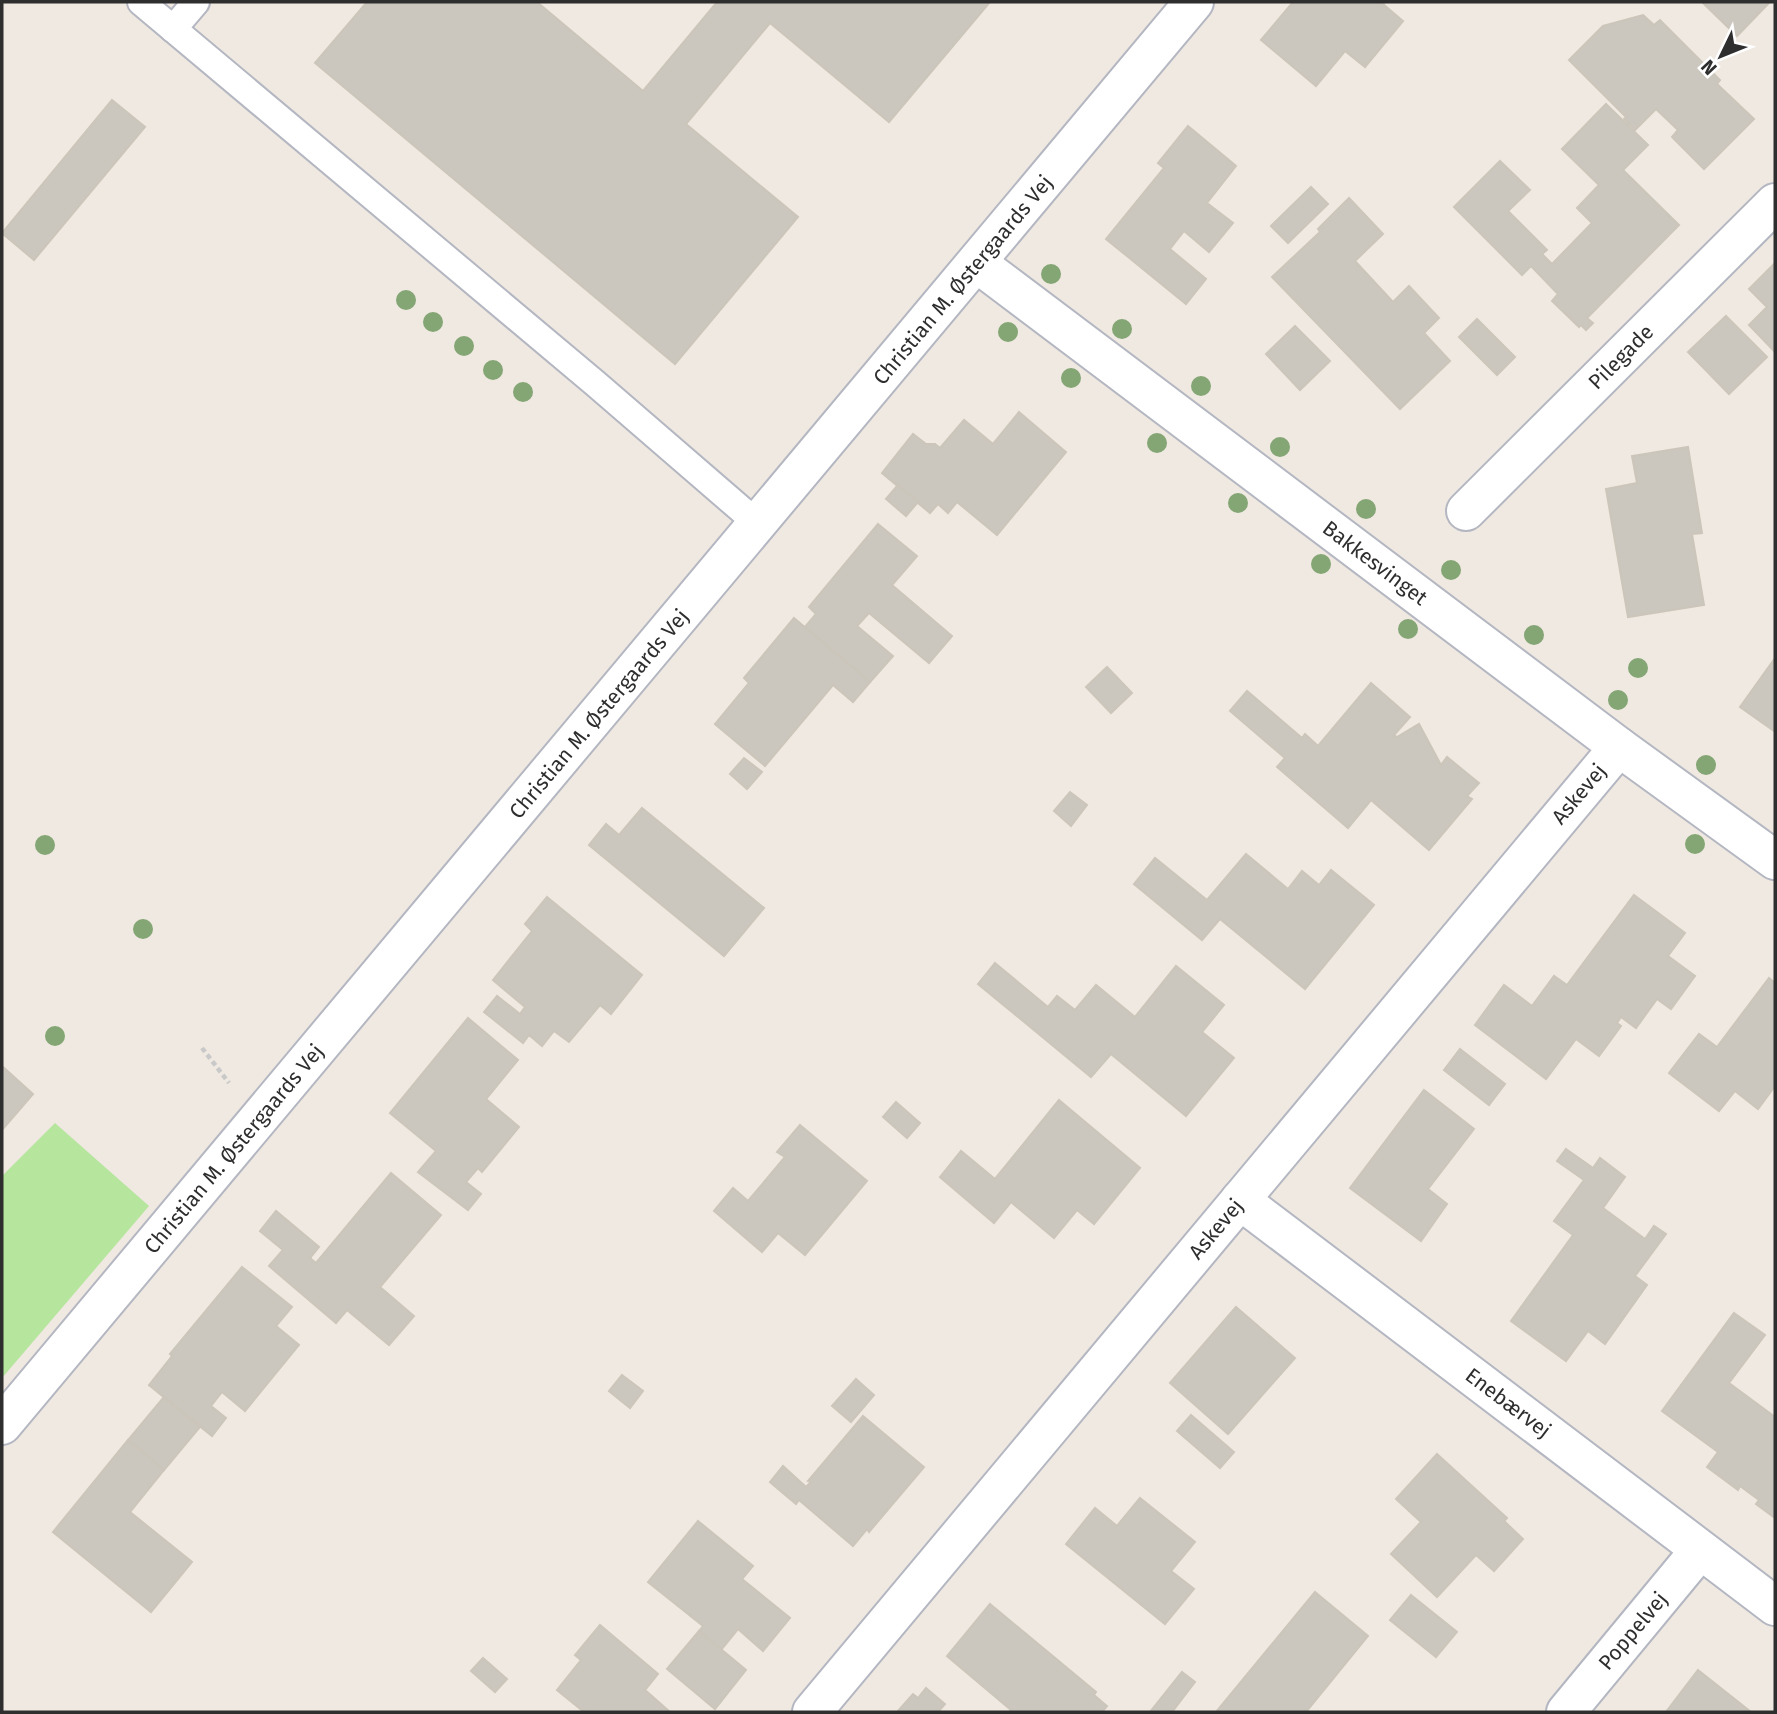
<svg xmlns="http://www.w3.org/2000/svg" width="1777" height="1714" viewBox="0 0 1777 1714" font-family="'Fira Sans',sans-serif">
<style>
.green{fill:#b6e59e}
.building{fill:#cbc7bf;stroke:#cbc5ba;stroke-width:2}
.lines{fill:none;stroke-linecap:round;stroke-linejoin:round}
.service-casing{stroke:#b4b7c1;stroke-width:30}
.minor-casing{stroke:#b4b7c1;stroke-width:42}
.tertiary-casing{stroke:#b4b7c1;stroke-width:42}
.path{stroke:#c9c9c9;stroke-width:4.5;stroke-dasharray:5 3.5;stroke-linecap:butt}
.service{stroke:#fff;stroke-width:26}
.minor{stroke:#fff;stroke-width:38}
.tertiary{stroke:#fff;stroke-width:38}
.tree{fill:#84a574}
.labels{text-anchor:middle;stroke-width:6;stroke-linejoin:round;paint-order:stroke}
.street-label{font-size:21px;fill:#2e2e2e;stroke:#fff}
</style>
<rect width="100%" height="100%" fill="#efe9e1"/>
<polygon class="green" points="55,1123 149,1206 2,1378 2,1176"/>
<g class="building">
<polygon points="367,2 537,2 643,91 717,2 990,2 889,122 770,23 686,124 798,217 675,364 315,63"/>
<polygon points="1293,2 1385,2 1383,4 1403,21 1365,67 1345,51 1316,86 1261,40"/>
<polygon points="1702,2 1770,2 1737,36"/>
<polygon points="1643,15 1654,25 1660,20 1720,80 1717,84 1754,119 1704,169 1672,137 1678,130 1656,109 1635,130 1624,119 1626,117 1569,60 1603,26"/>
<polygon points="112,100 145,127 34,260 2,233"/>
<polygon points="1606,104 1648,145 1623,170 1679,225 1587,318 1593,323 1586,330 1581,325 1579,327 1552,301 1558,294 1531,266 1522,275 1454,207 1500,161 1530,190 1508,211 1547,250 1542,254 1552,264 1592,223 1577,208 1599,185 1562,149"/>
<polygon points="1188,126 1236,166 1207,203 1233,223 1209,252 1184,231 1170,249 1206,279 1186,304 1106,239 1164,168 1158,163"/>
<polygon points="1311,187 1328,204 1288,243 1271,226"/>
<polygon points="1349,198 1383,234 1355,261 1393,302 1409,286 1439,318 1424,333 1450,361 1400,409 1272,277 1320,232 1318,229"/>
<polygon points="1775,263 1775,352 1749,325 1767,307 1749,289"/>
<polygon points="1726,316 1767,357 1729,394 1688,352"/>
<polygon points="1477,319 1515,357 1497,375 1459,337"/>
<polygon points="1295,326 1330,361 1300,390 1266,354"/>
<polygon points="1019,412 1066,452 997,535 957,502 948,513 938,504 930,513 882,473 913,434 926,444 935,444 940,448 964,420 993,444"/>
<polygon points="1688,447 1702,533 1692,534 1704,605 1628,617 1606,489 1637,483 1632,456"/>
<polygon points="898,485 918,502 906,516 886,499"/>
<polygon points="878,524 917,556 892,585 952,636 929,663 869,613 857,626 893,656 870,682 805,627 816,614 809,607"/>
<polygon points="794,618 870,682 853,702 833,685 765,766 715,724 749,683 744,678"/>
<polygon points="1775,658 1775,730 1774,731 1740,707"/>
<polygon points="1107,667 1132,693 1111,713 1086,687"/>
<polygon points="1371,683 1410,717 1394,735 1397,737 1419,724 1441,765 1447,757 1479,783 1467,796 1472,799 1429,850 1371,800 1348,828 1277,767 1285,758 1230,711 1247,691 1302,738 1305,734 1318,746"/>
<polygon points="744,758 762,772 747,789 730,774"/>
<polygon points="1070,792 1087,805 1071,826 1054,811"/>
<polygon points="642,808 764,908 724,956 589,845 606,824 619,835"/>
<polygon points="1246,854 1288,889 1302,871 1319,885 1331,870 1374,905 1305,989 1220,919 1202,940 1134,884 1155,858 1207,900"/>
<polygon points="1634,895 1685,933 1668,956 1695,976 1671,1009 1657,999 1636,1028 1621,1017 1617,1023 1621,1026 1599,1056 1576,1039 1546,1079 1475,1025 1504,985 1532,1006 1554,976 1567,985"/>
<polygon points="547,897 642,975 611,1014 600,1005 569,1042 554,1031 542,1046 529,1035 523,1043 484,1012 497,996 520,1014 525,1007 493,980 532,931 525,924"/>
<polygon points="995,963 1048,1007 1057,996 1075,1010 1096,985 1135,1017 1176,966 1224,1005 1202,1032 1234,1058 1186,1116 1111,1054 1091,1077 978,984"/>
<polygon points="1769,978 1775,983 1775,1086 1758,1109 1735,1091 1719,1111 1669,1073 1699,1034 1717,1047"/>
<polygon points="468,1018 518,1060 486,1099 519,1127 482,1172 478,1168 466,1182 481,1194 468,1210 418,1172 436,1151 390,1113"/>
<polygon points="1460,1049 1505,1084 1489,1105 1444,1070"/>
<polygon points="2,1066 33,1094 2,1130"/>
<polygon points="1424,1090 1474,1129 1428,1189 1447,1204 1421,1241 1350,1188"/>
<polygon points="1059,1100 1140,1168 1094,1224 1077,1210 1054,1238 1011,1202 994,1223 940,1177 961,1151 995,1179"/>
<polygon points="896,1102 920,1123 907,1138 883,1117"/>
<polygon points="800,1125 867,1181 805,1255 778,1233 762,1252 714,1211 733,1188 748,1201 785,1157 777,1152"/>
<polygon points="1566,1149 1593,1168 1600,1158 1625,1177 1603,1208 1645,1239 1654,1226 1666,1234 1635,1276 1647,1285 1605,1344 1588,1331 1566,1361 1511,1321 1573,1235 1554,1221 1584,1180 1557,1161"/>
<polygon points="391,1173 441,1215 380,1287 414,1316 389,1345 347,1310 336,1323 269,1266 283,1250 260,1231 276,1211 319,1247 310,1258 316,1263"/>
<polygon points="242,1267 292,1307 276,1326 299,1345 245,1411 222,1392 211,1406 226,1418 212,1436 149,1385 172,1356 170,1354"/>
<polygon points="1236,1307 1295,1358 1228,1434 1170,1383"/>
<polygon points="1734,1313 1765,1335 1729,1383 1775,1417 1775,1518 1756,1504 1759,1500 1740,1486 1738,1490 1707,1467 1718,1452 1662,1411"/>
<polygon points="622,1375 643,1391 630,1408 609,1391"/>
<polygon points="856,1379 874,1395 851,1422 832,1406"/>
<polygon points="164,1397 200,1427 164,1470 128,1440"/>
<polygon points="1191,1415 1234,1452 1220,1468 1177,1431"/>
<polygon points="863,1416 924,1467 869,1532 867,1529 853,1546 799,1500 796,1504 770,1482 783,1466 806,1487 811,1482 808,1481"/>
<polygon points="128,1440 164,1470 130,1512 192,1562 151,1612 53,1532"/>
<polygon points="1437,1454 1507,1518 1504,1521 1523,1539 1494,1571 1476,1555 1437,1597 1391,1554 1421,1522 1396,1499"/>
<polygon points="1140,1498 1195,1542 1171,1571 1194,1589 1165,1624 1066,1544 1095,1508 1117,1526"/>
<polygon points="698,1521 753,1566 742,1579 790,1618 763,1651 738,1629 721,1650 699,1631 703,1626 648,1582"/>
<polygon points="1315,1592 1368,1636 1306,1712 1216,1712"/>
<polygon points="1411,1595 1457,1632 1436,1657 1390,1620"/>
<polygon points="990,1604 1096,1692 1094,1695 1107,1706 1102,1712 1009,1712 1011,1710 947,1656"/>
<polygon points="600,1625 658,1674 645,1690 670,1712 584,1712 557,1690 581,1660 575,1655"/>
<polygon points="699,1631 746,1670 715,1709 667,1669"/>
<polygon points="483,1658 507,1679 495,1692 471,1671"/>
<polygon points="1698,1670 1751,1712 1666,1712"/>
<polygon points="1182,1672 1195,1682 1172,1712 1150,1712"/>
<polygon points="926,1688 945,1704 938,1712 897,1712 913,1694 918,1698"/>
</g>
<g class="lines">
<g class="service-casing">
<g id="service">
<polyline points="141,2 596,384 758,524"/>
<polyline points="173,29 196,2"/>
</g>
</g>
<g class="minor-casing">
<g id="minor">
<polyline points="1466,511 1775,203"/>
<polyline points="1240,1200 1775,1606"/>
<polyline points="2,1425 1194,2"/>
<polyline points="812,1712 1619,747"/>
<polyline points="1566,1712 1700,1550"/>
</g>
</g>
<g class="tertiary-casing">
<polyline id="tertiary" points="977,263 1619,747 1775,860"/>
</g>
<polyline class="path" points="202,1048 229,1083"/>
<use href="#service" class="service"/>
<use href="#minor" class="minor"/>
<use href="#tertiary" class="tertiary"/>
</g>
<g class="tree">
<circle cx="1051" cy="274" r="10"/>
<circle cx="406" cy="300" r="10"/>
<circle cx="433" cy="322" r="10"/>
<circle cx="1122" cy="329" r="10"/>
<circle cx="1008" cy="332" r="10"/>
<circle cx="464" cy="346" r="10"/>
<circle cx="493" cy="370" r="10"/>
<circle cx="1071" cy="378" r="10"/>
<circle cx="1201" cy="386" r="10"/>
<circle cx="523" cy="392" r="10"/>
<circle cx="1157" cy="443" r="10"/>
<circle cx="1280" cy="447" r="10"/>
<circle cx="1238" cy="503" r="10"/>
<circle cx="1366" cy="509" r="10"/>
<circle cx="1321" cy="564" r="10"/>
<circle cx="1451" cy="570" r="10"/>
<circle cx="1408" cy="629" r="10"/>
<circle cx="1534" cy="635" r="10"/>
<circle cx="1638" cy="668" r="10"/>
<circle cx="1618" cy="700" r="10"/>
<circle cx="1706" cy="765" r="10"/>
<circle cx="1695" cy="844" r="10"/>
<circle cx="45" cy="845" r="10"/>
<circle cx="143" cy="929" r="10"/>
<circle cx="55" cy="1036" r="10"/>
</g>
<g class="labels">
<g class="street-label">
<text transform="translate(963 280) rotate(-50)" y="7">Christian M. Østergaards Vej</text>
<text transform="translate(1621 357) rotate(-45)" y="7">Pilegade</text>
<text transform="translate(1375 563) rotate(37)" y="7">Bakkesvinget</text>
<text transform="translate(599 714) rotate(-50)" y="7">Christian M. Østergaards Vej</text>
<text transform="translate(1579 794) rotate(-50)" y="7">Askevej</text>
<text transform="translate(234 1149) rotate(-50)" y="7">Christian M. Østergaards Vej</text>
<text transform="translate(1216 1229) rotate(-50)" y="7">Askevej</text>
<text transform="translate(1508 1403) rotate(37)" y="7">Enebærvej</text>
<text transform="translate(1633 1631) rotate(-50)" y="7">Poppelvej</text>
</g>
</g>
<rect width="1777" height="1714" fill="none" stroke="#2e2e2e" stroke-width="7"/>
<g transform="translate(1721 56) rotate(227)" stroke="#ffffff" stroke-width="5" paint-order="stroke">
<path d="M0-5L12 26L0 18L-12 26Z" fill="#2e2e2e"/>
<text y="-10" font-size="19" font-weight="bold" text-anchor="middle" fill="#2e2e2e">N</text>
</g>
</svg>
